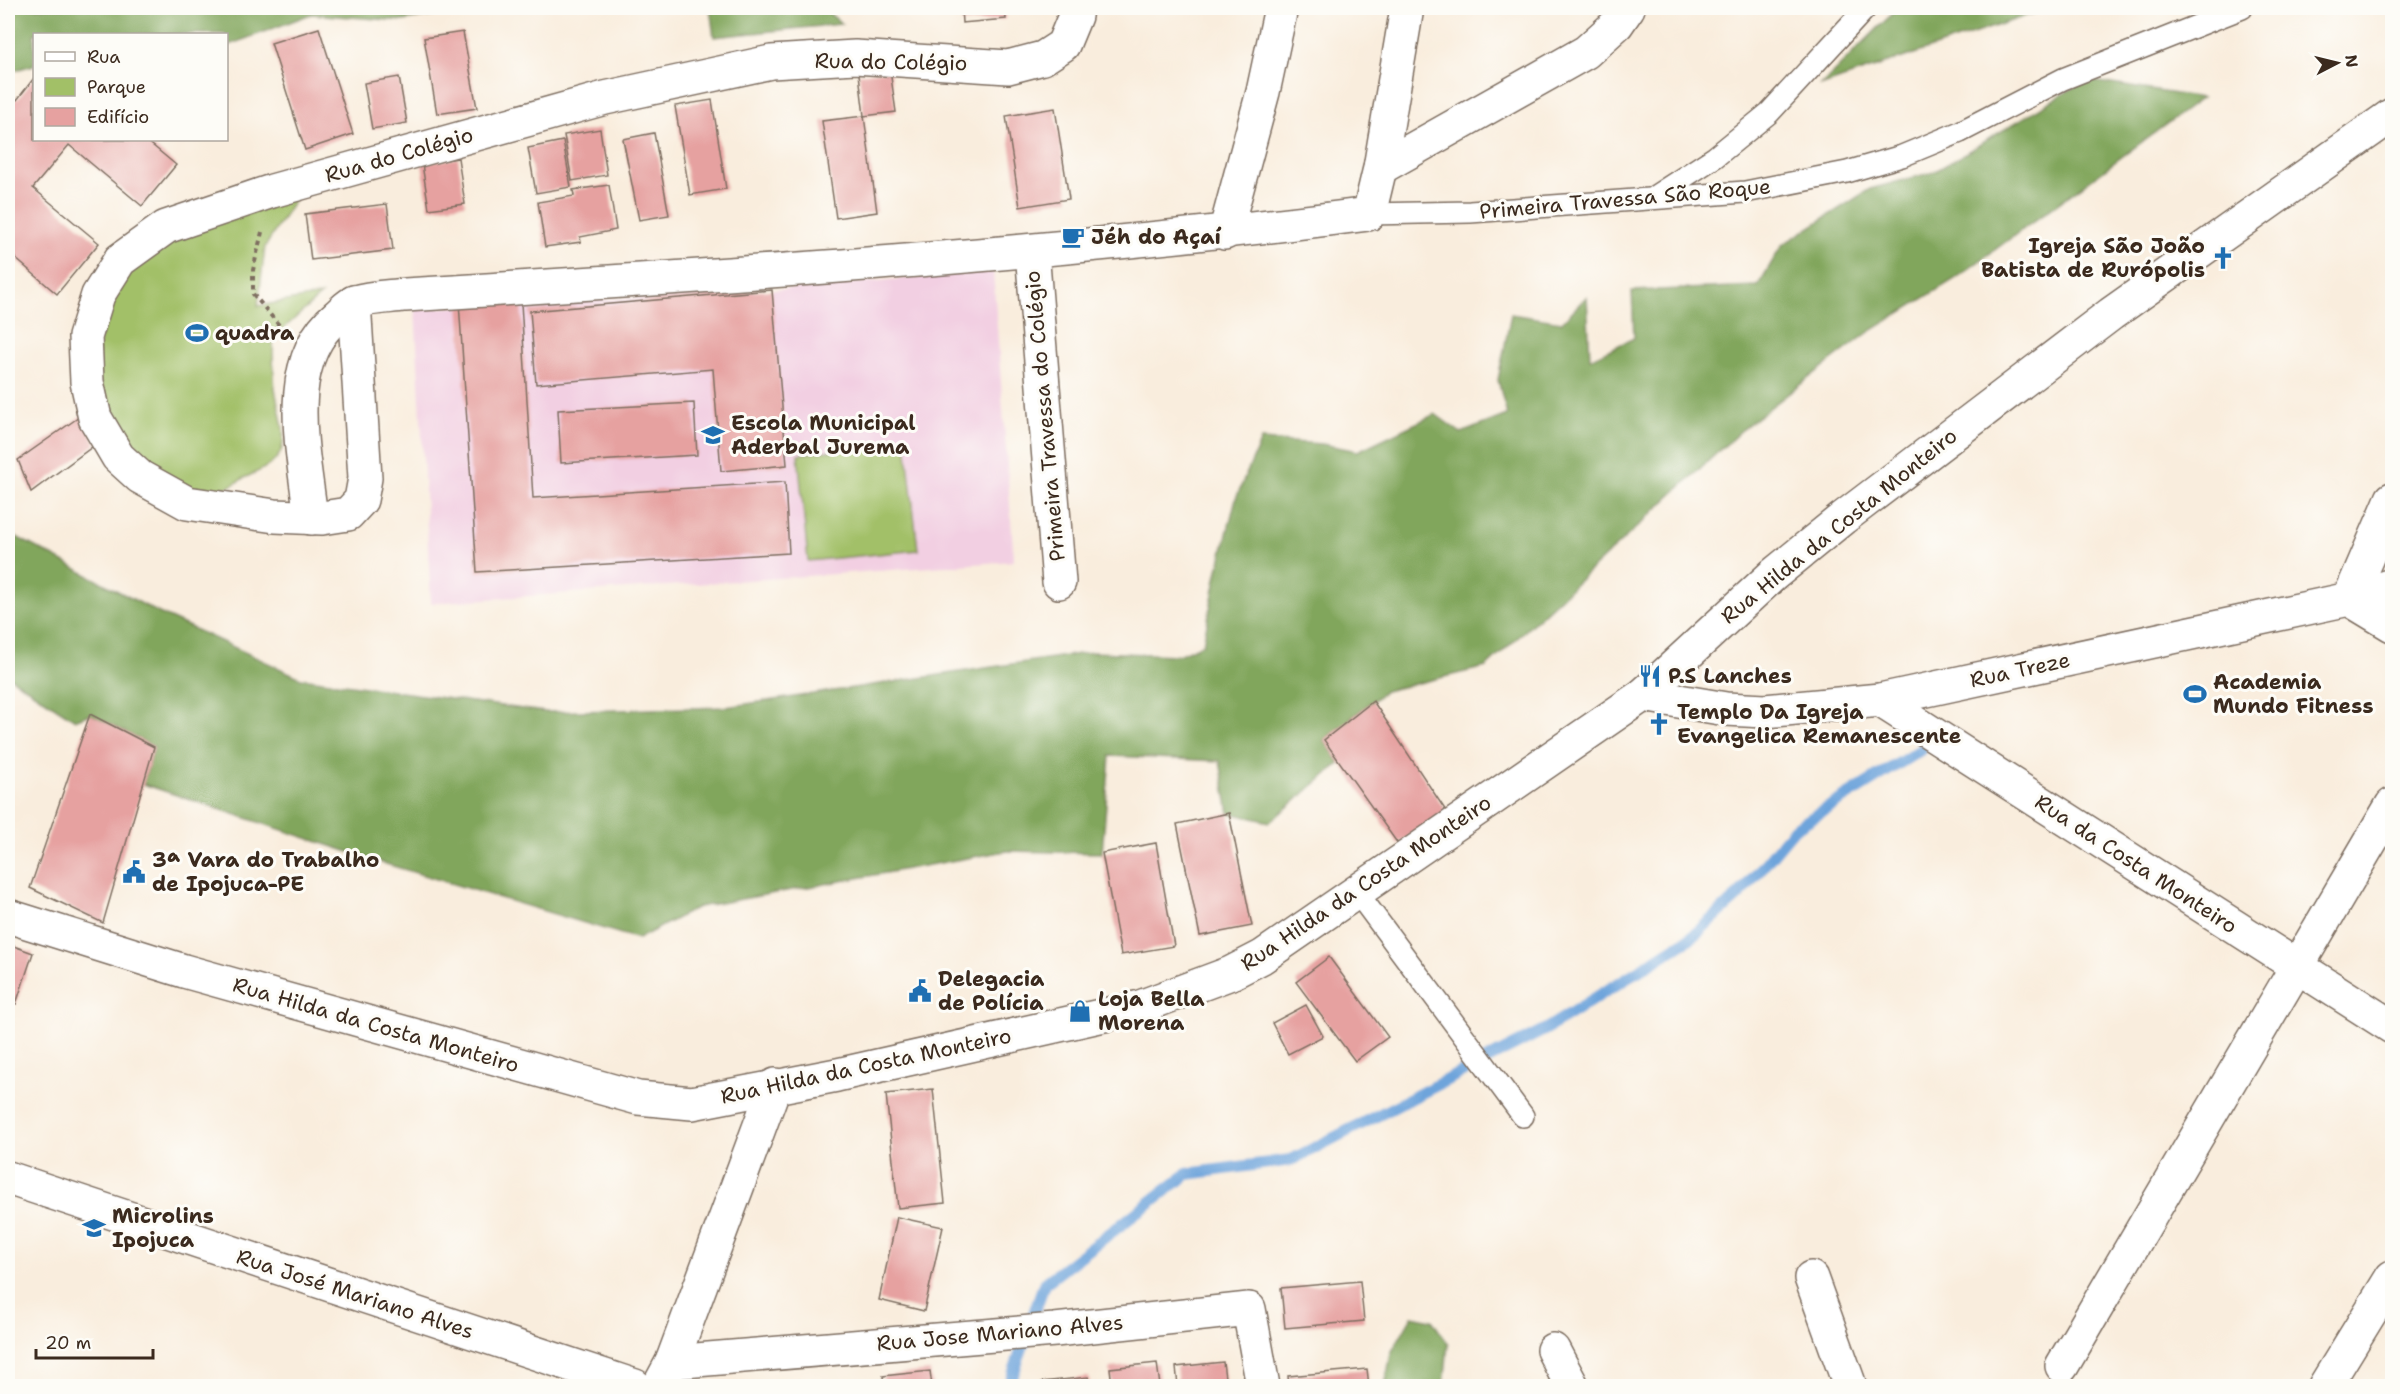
<svg xmlns="http://www.w3.org/2000/svg" width="2400" height="1394" viewBox="0 0 2400 1394" font-family="'Shantell Sans',sans-serif">
<style>
.built{fill:#f2cfe2}
.green{fill:#a2c067;stroke:#6e7542;stroke-width:1.5}
.forest{fill:#81a65c;stroke:#5e683d;stroke-width:1.5}
.lines{fill:none;stroke-linecap:round;stroke-linejoin:round}
.stream{stroke:#6ea4db;stroke-width:12}
.building{fill:#e6a1a0}
.lane-casing{stroke:#7e6e61;stroke-width:24}
.street-casing{stroke:#7e6e61;stroke-width:36}
.path{stroke:#7e6e61;stroke-width:4;stroke-dasharray:4.5 4.5;stroke-linecap:butt}
.lane{stroke:#fff;stroke-width:21}
.street{stroke:#fff;stroke-width:33}
.labels{text-anchor:middle;stroke-width:6;stroke-linejoin:round;paint-order:stroke}
.street-label{font-size:21px;fill:#3b2a1e;stroke:#fdfcf7}
.poi-label{font-size:21px;font-weight:bold;fill:#3b2a1e;stroke:#fdfcf7;text-anchor:start}
</style>
<rect width="100%" height="100%" fill="#fdfcf7"/>
<filter id="ink" filterUnits="userSpaceOnUse"><feTurbulence type="fractalNoise" baseFrequency=".0167" numOctaves="2"/><feDisplacementMap in="SourceGraphic" scale="12" xChannelSelector="R" yChannelSelector="G"/><feConvolveMatrix kernelMatrix="1 2 1 2 8 2 1 2 1" color-interpolation-filters="sRGB"/></filter>
<filter id="wash" filterUnits="userSpaceOnUse"><feTurbulence type="fractalNoise" baseFrequency=".008" numOctaves="4" result="noise"/><feDisplacementMap in="SourceGraphic" scale="24" xChannelSelector="R" yChannelSelector="G"/><feGaussianBlur stdDeviation="1.35" result="paint"/><feColorMatrix in="noise" values="0 0 0 0 0 0 0 0 0 0 0 0 0 0 0 0 0 1.4 0 .05"/><feComposite in="paint" operator="in"/></filter>
<g filter="url(#wash)">
<rect width="100%" height="100%" fill="#f9eddd"/>
<polygon class="built" points="993,271 1014,561 431,603 415,309 772,290"/>
<g class="green">
<path d="M298,194L265,247L258,306L321,295L273,338C273,354 273,371 275,388C277,406 290,437 279,455C272,466 257,472 246,477C238,481 229,488 221,489C159,497 105,427 98,371C93,330 117,281 147,253C173,228 261,206 298,194Z"/>
<polygon points="906,443 918,550 808,561 798,454"/>
</g>
<g class="forest">
<polygon points="8,8 505,8 448,13 403,21 311,14 227,46 226,34 34,34 34,65 8,72"/>
<polygon points="710,8 823,8 842,24 714,37"/>
<polygon points="1958,8 2049,8 1820,86 1896,10"/>
<polygon points="2086,80 2202,98 1955,279 1869,332 1746,426 1486,667 1385,691 1324,740 1340,763 1270,822 1229,813 1220,761 1110,756 1102,853 1006,851 698,907 638,939 376,861 143,784 154,747 90,714 75,720 8,676 8,540 15,536 159,613 301,678 545,712 726,707 1092,652 1178,655 1203,644 1217,574 1236,498 1261,440 1322,444 1358,451 1435,414 1461,433 1507,415 1498,380 1511,314 1562,322 1587,296 1590,359 1634,338 1632,291 1758,286 1782,245 1870,189 1934,172"/>
<polygon points="1412,1316 1432,1320 1448,1344 1444,1386 1385,1386 1391,1353"/>
</g>
<g class="lines">
<polyline class="stream" points="1009,1386 1044,1284 1187,1174 1291,1160 1546,1029 1692,937 1740,894 1794,829 1922,749"/>
</g>
<g id="blocks">
<g class="building">
<polygon points="961,8 1005,8 1006,19 962,23"/>
<polygon points="319,28 353,134 305,150 271,43"/>
<polygon points="463,32 477,108 437,114 424,38"/>
<polygon points="890,70 896,112 864,116 859,74"/>
<polygon points="399,77 407,123 372,129 364,83"/>
<polygon points="34,78 34,140 146,140 176,165 142,206 69,145 33,188 99,243 57,294 8,252 8,92 17,100"/>
<polygon points="712,100 726,189 690,195 675,106"/>
<polygon points="1055,108 1069,199 1020,207 1006,116"/>
<polygon points="864,116 877,212 836,218 822,121"/>
<polygon points="600,129 607,175 572,181 564,135"/>
<polygon points="654,133 669,215 639,220 623,139"/>
<polygon points="563,141 571,187 536,193 528,148"/>
<polygon points="458,158 465,204 429,209 422,164"/>
<polygon points="609,185 616,230 580,237 581,242 545,247 538,202 574,196 573,190"/>
<polygon points="387,204 393,250 311,260 305,214"/>
<polygon points="772,290 787,465 721,471 713,369 536,384 530,311"/>
<polygon points="459,302 521,303 533,498 785,482 789,553 477,572"/>
<polygon points="694,403 697,455 561,463 558,410"/>
<polygon points="82,415 96,444 31,492 18,460"/>
<polygon points="1373,701 1446,811 1398,844 1324,740"/>
<polygon points="90,714 154,747 103,923 30,888"/>
<polygon points="1229,813 1252,926 1200,936 1177,824"/>
<polygon points="1156,843 1174,946 1121,955 1102,853"/>
<polygon points="8,944 33,953 16,1004 8,1002"/>
<polygon points="1329,957 1388,1037 1355,1061 1296,982"/>
<polygon points="1306,1005 1323,1036 1288,1054 1272,1023"/>
<polygon points="933,1089 945,1203 898,1208 886,1094"/>
<polygon points="897,1217 943,1227 924,1311 879,1300"/>
<polygon points="1360,1281 1364,1321 1285,1328 1281,1288"/>
<polygon points="1223,1362 1226,1386 1178,1386 1176,1367"/>
<polygon points="1157,1363 1160,1386 1112,1386 1110,1368"/>
<polygon points="1367,1369 1369,1386 1289,1386 1288,1376"/>
<polygon points="930,1371 932,1386 884,1386 883,1376"/>
<polygon points="1089,1377 1090,1386 1043,1386 1042,1382"/>
</g>
</g>
</g>
<g filter="url(#ink)">
<use href="#blocks" fill-opacity="0" stroke="#7e6e61" stroke-width="1.5"/>
<g class="lines">
<g class="lane-casing">
<g id="lane">
<polyline points="1655,196 1715,157 1769,113 1866,8"/>
<polyline points="1369,214 1470,212 1745,192 1847,172 1902,156 1960,132 2063,79 2242,8"/>
<polyline points="1356,891 1523,1116"/>
</g>
</g>
<g class="street-casing">
<g id="street">
<polyline points="1380,168 1586,52 1617,24 1628,8"/>
<polyline points="1225,233 1263,92 1281,8"/>
<polyline points="1032,251 1059,582"/>
<polyline points="354,302 365,478 361,500 348,514 322,518 275,516 187,503 140,477 118,457 95,418 87,382 85,337 98,295 120,260 166,227 272,191 605,98 771,62 855,57 1008,67 1043,58 1063,45 1075,16 1076,8"/>
<polyline points="2392,499 2349,599 2392,625"/>
<path d="M311,518C304,454 280,363 337,316C342,312 348,304 355,302C370,297 389,297 405,295C727,275 1049,255 1369,214L1380,168L1407,8"/>
<polyline points="1643,695 1726,709 1765,711 1880,700 2349,599 2392,585"/>
<polyline points="1880,700 2392,1027"/>
<polyline points="8,916 184,971 638,1098 692,1103 837,1075 1140,1007 1231,973 1262,957 1643,695 1773,575 1843,518 2111,314 2392,115"/>
<polyline points="8,1178 635,1386"/>
<polyline points="1811,1278 1850,1386"/>
<polyline points="1553,1350 1572,1386"/>
<polyline points="672,1362 1055,1330 1249,1309 1263,1386"/>
<polyline points="2062,1366 2392,805"/>
<polyline points="659,1386 672,1362 775,1085"/>
<polyline points="2325,1386 2392,1277"/>
</g>
</g>
<polyline class="path" points="262,232 253,270 253,294 283,330"/>
<use href="#lane" class="lane"/>
<use href="#street" class="street"/>
</g>
</g>
<defs>
<g id="cafe-bare" transform="scale(1.8)"><path d="M-5.5-4.5H6V0H3Q3 3.5 0 3.5H-2.5Q-5.5 3.5-5.5 0ZM3-3.2v2h1.7v-2ZM-6 4.5H4V6H-6Z" fill="#1f6fb2" stroke="#fdfcf7" stroke-width="2.5" paint-order="stroke"/></g>
<g id="church-bare" transform="scale(1.8)"><path d="M-1.2-6h2.4v3.5h3.3v2.4h-3.3V6h-2.4V-.1h-3.3v-2.4h3.3Z" fill="#1f6fb2" stroke="#fdfcf7" stroke-width="2.5" paint-order="stroke"/></g>
<g id="stadium-bare" transform="scale(1.8)"><path d="M0-5a6.5 5 0 1 0 0 10a6.5 5 0 1 0 0-10ZM-3.5-1.8h7v3.6h-7Z" fill="#1f6fb2" stroke="#fdfcf7" stroke-width="2.5" paint-order="stroke"/></g>
<g id="school-bare" transform="scale(1.8)"><path d="M0-5L7-2L0 1L-7-2ZM-4 1L0 2.5L4 1V4Q0 6-4 4Z" fill="#1f6fb2" stroke="#fdfcf7" stroke-width="2.5" paint-order="stroke"/></g>
<g id="restaurant-bare" transform="scale(1.8)"><path d="M-5-6h1v4h1v-4h1v4h1v-4h1v5L-1.5 .5V6h-2V.5L-5-1ZM5-6V6H3V1.5H1.5Q1.5-4 5-6Z" fill="#1f6fb2" stroke="#fdfcf7" stroke-width="2.5" paint-order="stroke"/></g>
<g id="civic-bare" transform="scale(1.8)"><path d="M-.6-6.5H3V-4.5H.6V-3L4-1V1h2V6H-6V1h2V-1L-.6-3ZM-1.2 2.5V6h2.4V2.5Z" fill="#1f6fb2" stroke="#fdfcf7" stroke-width="2.5" paint-order="stroke"/></g>
<g id="shop-bare" transform="scale(1.8)"><path d="M-5-2.5h2.3a2.7 3.5 0 0 1 5.4 0H5L5.5 6h-11ZM-1.5-2.5h3a1.5 2.3 0 0 0-3 0Z" fill="#1f6fb2" stroke="#fdfcf7" stroke-width="2.5" paint-order="stroke"/></g>
<g id="university-bare" transform="scale(1.8)"><path d="M0-5L7-2L0 1L-7-2ZM-4 1L0 2.5L4 1V4Q0 6-4 4Z" fill="#1f6fb2" stroke="#fdfcf7" stroke-width="2.5" paint-order="stroke"/></g>
</defs>
<g fill-rule="evenodd">
<use href="#cafe-bare" x="1073" y="237"/>
<use href="#church-bare" x="2223" y="258"/>
<use href="#stadium-bare" x="197" y="333"/>
<use href="#school-bare" x="713" y="435"/>
<use href="#restaurant-bare" x="1650" y="676"/>
<use href="#stadium-bare" x="2195" y="694"/>
<use href="#church-bare" x="1659" y="724"/>
<use href="#civic-bare" x="134" y="872"/>
<use href="#civic-bare" x="920" y="991"/>
<use href="#shop-bare" x="1080" y="1011"/>
<use href="#university-bare" x="94" y="1228"/>
</g>
<g class="labels">
<g class="street-label">
<text transform="translate(891 62) rotate(1)" y="7">Rua do Colégio</text>
<text transform="translate(399 155) rotate(-16)" y="7">Rua do Colégio</text>
<text transform="translate(1625 199) rotate(-5)" y="7">Primeira Travessa São Roque</text>
<text transform="translate(1045 416) rotate(-95)" y="7">Primeira Travessa do Colégio</text>
<text transform="translate(1839 526) rotate(-39)" y="7">Rua Hilda da Costa Monteiro</text>
<text transform="translate(2020 670) rotate(-12)" y="7">Rua Treze</text>
<text transform="translate(2136 864) rotate(33)" y="7">Rua da Costa Monteiro</text>
<text transform="translate(1366 883) rotate(-34)" y="7">Rua Hilda da Costa Monteiro</text>
<text transform="translate(376 1025) rotate(16)" y="7">Rua Hilda da Costa Monteiro</text>
<text transform="translate(866 1066) rotate(-12)" y="7">Rua Hilda da Costa Monteiro</text>
<text transform="translate(355 1294) rotate(18)" y="7">Rua José Mariano Alves</text>
<text transform="translate(1000 1333) rotate(-5)" y="7">Rua Jose Mariano Alves</text>
</g>
<g class="poi-label">
<text x="1091" y="244">Jéh do Açaí</text>
<text x="2205" y="253" text-anchor="end">Igreja São João<tspan x="2205" dy="24">Batista de Rurópolis</tspan></text>
<text x="215" y="340">quadra</text>
<text x="731" y="430">Escola Municipal<tspan x="731" dy="24">Aderbal Jurema</tspan></text>
<text x="1668" y="683">P.S Lanches</text>
<text x="2213" y="689">Academia<tspan x="2213" dy="24">Mundo Fitness</tspan></text>
<text x="1677" y="719">Templo Da Igreja<tspan x="1677" dy="24">Evangelica Remanescente</tspan></text>
<text x="152" y="867">3ª Vara do Trabalho<tspan x="152" dy="24">de Ipojuca-PE</tspan></text>
<text x="938" y="986">Delegacia<tspan x="938" dy="24">de Polícia</tspan></text>
<text x="1098" y="1006">Loja Bella<tspan x="1098" dy="24">Morena</tspan></text>
<text x="112" y="1223">Microlins<tspan x="112" dy="24">Ipojuca</tspan></text>
</g>
</g>
<rect width="2400" height="1394" fill="none" stroke="#fdfcf7" stroke-width="30"/>
<rect x="33" y="33" width="195" height="108" fill="#fdfcf7" stroke="#afa8a0" stroke-width="1.5"/>
<rect x="45" y="52" width="30" height="9" fill="#ffffff" stroke="#afa8a0" stroke-width="1.5"/>
<text x="87" y="63" font-size="18" fill="#3b2a1e">Rua</text>
<rect x="45" y="78" width="30" height="18" fill="#a2c067" stroke="#afa8a0" stroke-width="1.5"/>
<text x="87" y="93" font-size="18" fill="#3b2a1e">Parque</text>
<rect x="45" y="108" width="30" height="18" fill="#e6a1a0" stroke="#afa8a0" stroke-width="1.5"/>
<text x="87" y="123" font-size="18" fill="#3b2a1e">Edifício</text>
<g transform="translate(2337 63) rotate(83)" stroke="#fdfcf7" stroke-width="4.5" paint-order="stroke">
<path d="M0-4.5L10 22L0 15L-10 22Z" fill="#3b2a1e"/>
<text y="-9" font-size="16" font-weight="bold" text-anchor="middle" fill="#3b2a1e">N</text>
</g>
<path d="M36 1349v9h117v-9" fill="none" stroke="#3b2a1e" stroke-width="3"/>
<text x="45" y="1349" font-size="18" fill="#3b2a1e" stroke="#fdfcf7" stroke-width="4.5" paint-order="stroke">20 m</text>
</svg>
